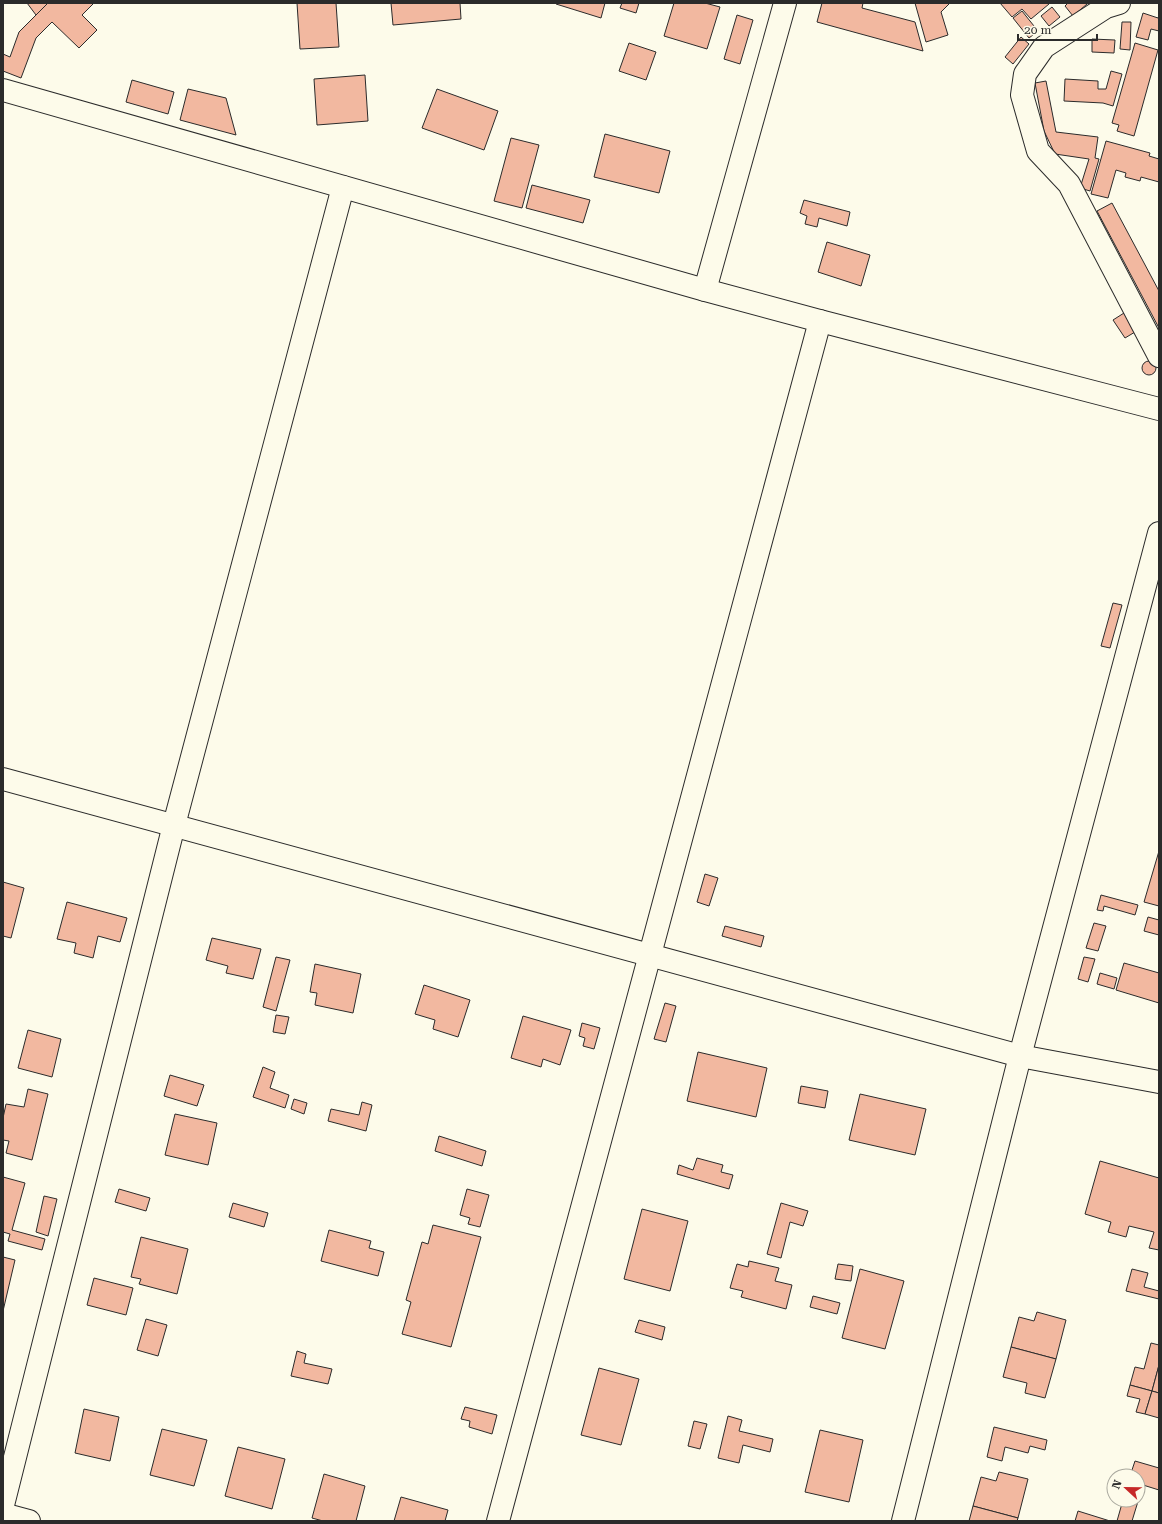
<svg xmlns="http://www.w3.org/2000/svg" width="1162" height="1524" viewBox="0 0 1162 1524" font-family="'Roboto Serif',serif">
<style>
.building{fill:#f2b8a0;stroke:#2b2b2b}
.lines{fill:none;stroke-linecap:round;stroke-linejoin:round}
.minor-casing{stroke:#2b2b2b;stroke-width:24}
.highway-casing{stroke:#2b2b2b;stroke-width:24}
.minor{stroke:#fdfbea;stroke-width:22}
.highway{stroke:#fdfbea;stroke-width:22}
</style>
<rect width="100%" height="100%" fill="#fdfbea"/>
<g class="building">
<polygon points="27,3 48,3 36,15"/>
<polygon points="48,3 94,3 82,15 97,30 79,48 52,22 36,38 21,78 3,71 3,54 10,57 19,32"/>
<polygon points="297,3 336,3 339,47 300,49"/>
<polygon points="391,3 460,3 461,19 393,25"/>
<polygon points="556,3 605,3 601,18 556,4"/>
<polygon points="622,3 639,3 636,13 620,8"/>
<polygon points="674,3 705,3 720,7 707,49 664,36"/>
<polygon points="822,3 863,3 862,8 915,22 923,51 817,22"/>
<polygon points="915,3 950,3 941,12 948,35 926,42"/>
<polygon points="1000,3 1048,3 1049,4 1031,19 1022,9 1012,17"/>
<polygon points="1068,3 1086,3 1087,4 1073,16 1065,6"/>
<polygon points="1052,7 1060,17 1049,26 1041,16"/>
<polygon points="1022,11 1038,31 1029,38 1013,18"/>
<polygon points="1143,13 1158,18 1159,15 1159,31 1151,29 1148,40 1136,37"/>
<polygon points="737,15 753,20 740,64 724,59"/>
<polygon points="1122,22 1131,22 1130,50 1120,49"/>
<polygon points="1021,37 1029,44 1013,64 1005,57"/>
<polygon points="1092,39 1115,40 1114,53 1092,52"/>
<polygon points="629,43 656,52 646,80 619,71"/>
<polygon points="1135,43 1158,50 1134,136 1117,131 1119,125 1112,123"/>
<polygon points="1111,71 1122,74 1113,106 1103,103 1064,101 1065,79 1098,81 1098,89 1106,89"/>
<polygon points="365,75 368,121 317,125 314,79"/>
<polygon points="132,80 174,92 168,114 126,102"/>
<polygon points="1046,81 1056,132 1098,137 1095,158 1099,159 1090,191 1080,188 1089,159 1055,154 1044,131 1035,83"/>
<polygon points="188,89 226,98 236,135 180,120"/>
<polygon points="437,89 498,111 484,150 422,128"/>
<polygon points="605,134 670,151 659,193 594,177"/>
<polygon points="511,138 539,145 522,208 494,201"/>
<polygon points="1106,141 1150,153 1149,156 1159,159 1159,182 1141,177 1140,181 1125,177 1126,173 1116,170 1108,198 1091,194"/>
<polygon points="532,185 590,200 583,223 526,208"/>
<polygon points="804,200 850,212 847,226 819,218 817,227 805,224 807,216 800,213"/>
<polygon points="1112,203 1159,291 1159,328 1097,211"/>
<polygon points="827,242 870,255 861,286 818,272"/>
<polygon points="1124,313 1135,332 1125,338 1113,320"/>
<circle cx="1149" cy="368" r="7"/>
<polygon points="1113,603 1122,605 1110,648 1101,646"/>
<polygon points="1159,851 1159,906 1144,902"/>
<polygon points="705,874 718,878 709,906 697,902"/>
<polygon points="3,882 24,888 11,938 3,936"/>
<polygon points="1101,895 1138,905 1135,915 1104,906 1103,911 1097,910"/>
<polygon points="67,902 127,918 120,942 98,936 93,958 74,953 76,943 57,939"/>
<polygon points="1148,917 1159,920 1159,935 1144,931"/>
<polygon points="1094,923 1106,926 1098,951 1086,948"/>
<polygon points="725,926 764,936 761,947 722,936"/>
<polygon points="212,938 261,949 253,979 226,973 228,966 206,960"/>
<polygon points="276,957 290,960 276,1011 263,1007"/>
<polygon points="1084,957 1095,959 1088,982 1078,979"/>
<polygon points="1124,963 1159,973 1159,1003 1116,990"/>
<polygon points="315,964 361,974 353,1013 315,1005 317,993 310,992"/>
<polygon points="1100,973 1117,978 1114,989 1097,984"/>
<polygon points="424,985 470,1000 458,1037 433,1029 435,1020 415,1014"/>
<polygon points="665,1003 676,1006 666,1042 654,1039"/>
<polygon points="276,1015 289,1017 285,1034 273,1032"/>
<polygon points="523,1016 571,1030 560,1065 543,1059 541,1067 511,1058"/>
<polygon points="582,1023 600,1028 594,1049 583,1046 585,1038 579,1036"/>
<polygon points="28,1030 61,1039 52,1077 18,1068"/>
<polygon points="698,1052 767,1068 756,1117 687,1101"/>
<polygon points="263,1067 275,1072 270,1088 289,1095 285,1108 253,1097"/>
<polygon points="170,1075 204,1085 197,1106 164,1096"/>
<polygon points="801,1086 828,1091 825,1108 798,1103"/>
<polygon points="28,1089 48,1094 32,1160 6,1153 9,1141 3,1140 3,1118 6,1104 24,1107"/>
<polygon points="860,1094 926,1109 915,1155 849,1140"/>
<polygon points="294,1099 307,1103 304,1114 291,1109"/>
<polygon points="362,1102 372,1105 366,1131 328,1121 331,1109 359,1115"/>
<polygon points="175,1114 217,1123 208,1165 165,1155"/>
<polygon points="439,1136 486,1151 482,1166 435,1151"/>
<polygon points="697,1158 723,1165 721,1172 733,1175 729,1189 677,1174 679,1165 693,1170"/>
<polygon points="1100,1161 1159,1178 1159,1250 1149,1248 1154,1232 1129,1226 1126,1237 1108,1232 1111,1222 1085,1214"/>
<polygon points="3,1177 25,1183 12,1230 45,1239 42,1250 8,1241 10,1234 3,1232"/>
<polygon points="119,1189 150,1198 146,1211 115,1202"/>
<polygon points="467,1189 489,1195 480,1227 468,1224 470,1218 460,1215"/>
<polygon points="44,1196 57,1199 48,1236 36,1232"/>
<polygon points="233,1203 268,1213 264,1227 229,1217"/>
<polygon points="781,1203 808,1211 803,1226 790,1222 781,1258 767,1254"/>
<polygon points="642,1209 688,1221 670,1291 624,1279"/>
<polygon points="433,1225 481,1237 451,1347 402,1334 411,1302 406,1300 422,1242 428,1244"/>
<polygon points="329,1230 371,1241 369,1248 384,1252 378,1276 321,1261"/>
<polygon points="141,1237 188,1249 177,1294 139,1284 141,1279 131,1277"/>
<polygon points="3,1257 15,1260 3,1311"/>
<polygon points="749,1261 779,1268 775,1281 792,1285 786,1309 741,1297 743,1291 730,1288 737,1264 748,1267"/>
<polygon points="838,1264 853,1266 851,1281 835,1279"/>
<polygon points="860,1269 904,1281 885,1349 842,1338"/>
<polygon points="1132,1269 1148,1273 1144,1287 1159,1291 1159,1299 1126,1291"/>
<polygon points="94,1278 133,1288 126,1315 87,1305"/>
<polygon points="813,1296 840,1303 837,1314 810,1307"/>
<polygon points="1037,1312 1066,1320 1056,1359 1011,1347 1019,1317 1034,1321"/>
<polygon points="146,1319 167,1325 158,1356 137,1350"/>
<polygon points="639,1320 665,1327 662,1340 635,1332"/>
<polygon points="1151,1343 1159,1345 1159,1365 1152,1391 1130,1385 1135,1367 1144,1369"/>
<polygon points="1011,1347 1056,1359 1045,1398 1025,1393 1027,1383 1003,1377"/>
<polygon points="297,1351 306,1354 304,1363 332,1369 328,1384 291,1376"/>
<polygon points="1159,1365 1159,1393 1152,1391"/>
<polygon points="599,1368 639,1379 621,1445 581,1435"/>
<polygon points="1130,1385 1152,1391 1145,1414 1136,1412 1140,1399 1127,1396"/>
<polygon points="1152,1391 1159,1393 1159,1418 1145,1414"/>
<polygon points="465,1407 497,1415 492,1434 469,1427 470,1421 461,1419"/>
<polygon points="84,1409 119,1417 110,1461 75,1453"/>
<polygon points="728,1416 742,1420 739,1431 773,1439 770,1452 743,1445 739,1463 718,1458"/>
<polygon points="694,1421 707,1424 700,1449 688,1446"/>
<polygon points="994,1427 1047,1440 1045,1450 1030,1446 1028,1453 1005,1447 1002,1461 987,1457"/>
<polygon points="162,1429 207,1440 194,1486 150,1475"/>
<polygon points="820,1430 863,1440 849,1502 805,1492"/>
<polygon points="238,1447 285,1459 272,1509 225,1496"/>
<polygon points="1135,1461 1159,1468 1159,1490 1143,1485 1132,1521 1117,1521 1123,1500 1138,1500 1138,1476 1130,1476"/>
<polygon points="999,1472 1028,1479 1018,1518 973,1506 981,1477 996,1481"/>
<polygon points="324,1474 365,1486 356,1521 323,1521 312,1518"/>
<polygon points="401,1497 448,1510 445,1521 394,1521"/>
<polygon points="973,1506 1018,1518 1017,1521 969,1521"/>
<polygon points="1078,1511 1110,1521 1075,1521"/>
</g>
<g class="lines">
<g class="minor-casing">
<g id="minor">
<polyline points="1119,3 1106,7 1044,47 1025,74 1022,95 1038,151 1069,184 1159,356"/>
<polyline points="3,90 705,290 820,321 1159,409"/>
<polyline points="705,290 785,3"/>
<polyline points="3,779 1020,1056 1159,1082"/>
<polyline points="3,1505 174,825 343,187"/>
<polyline points="498,1521 820,321"/>
<polyline points="903,1521 1020,1056 1159,533"/>
</g>
</g>
<g class="highway-casing">
<polyline id="highway" points="3,1514 29,1521"/>
</g>
<use href="#minor" class="minor"/>
<use href="#highway" class="highway"/>
</g>
<rect width="1162" height="1524" fill="none" stroke="#2b2b2b" stroke-width="8"/>
<g transform="translate(1126 1488) rotate(292)"><circle r="19" fill="#fdfbea" stroke="#a9a89e"/>
<path d="M0-3L7 15L0 10L-7 15Z" fill="#c62828"/>
<text y="-6" font-size="11" font-weight="bold" text-anchor="middle" fill="#2b2b2b">N</text>
</g>
<path d="M1018 34v6h79v-6" fill="none" stroke="#2b2b2b" stroke-width="2"/>
<text x="1024" y="34" font-size="12" fill="#2b2b2b" stroke="#fdfbea" stroke-width="3" paint-order="stroke">20 m</text>
</svg>
